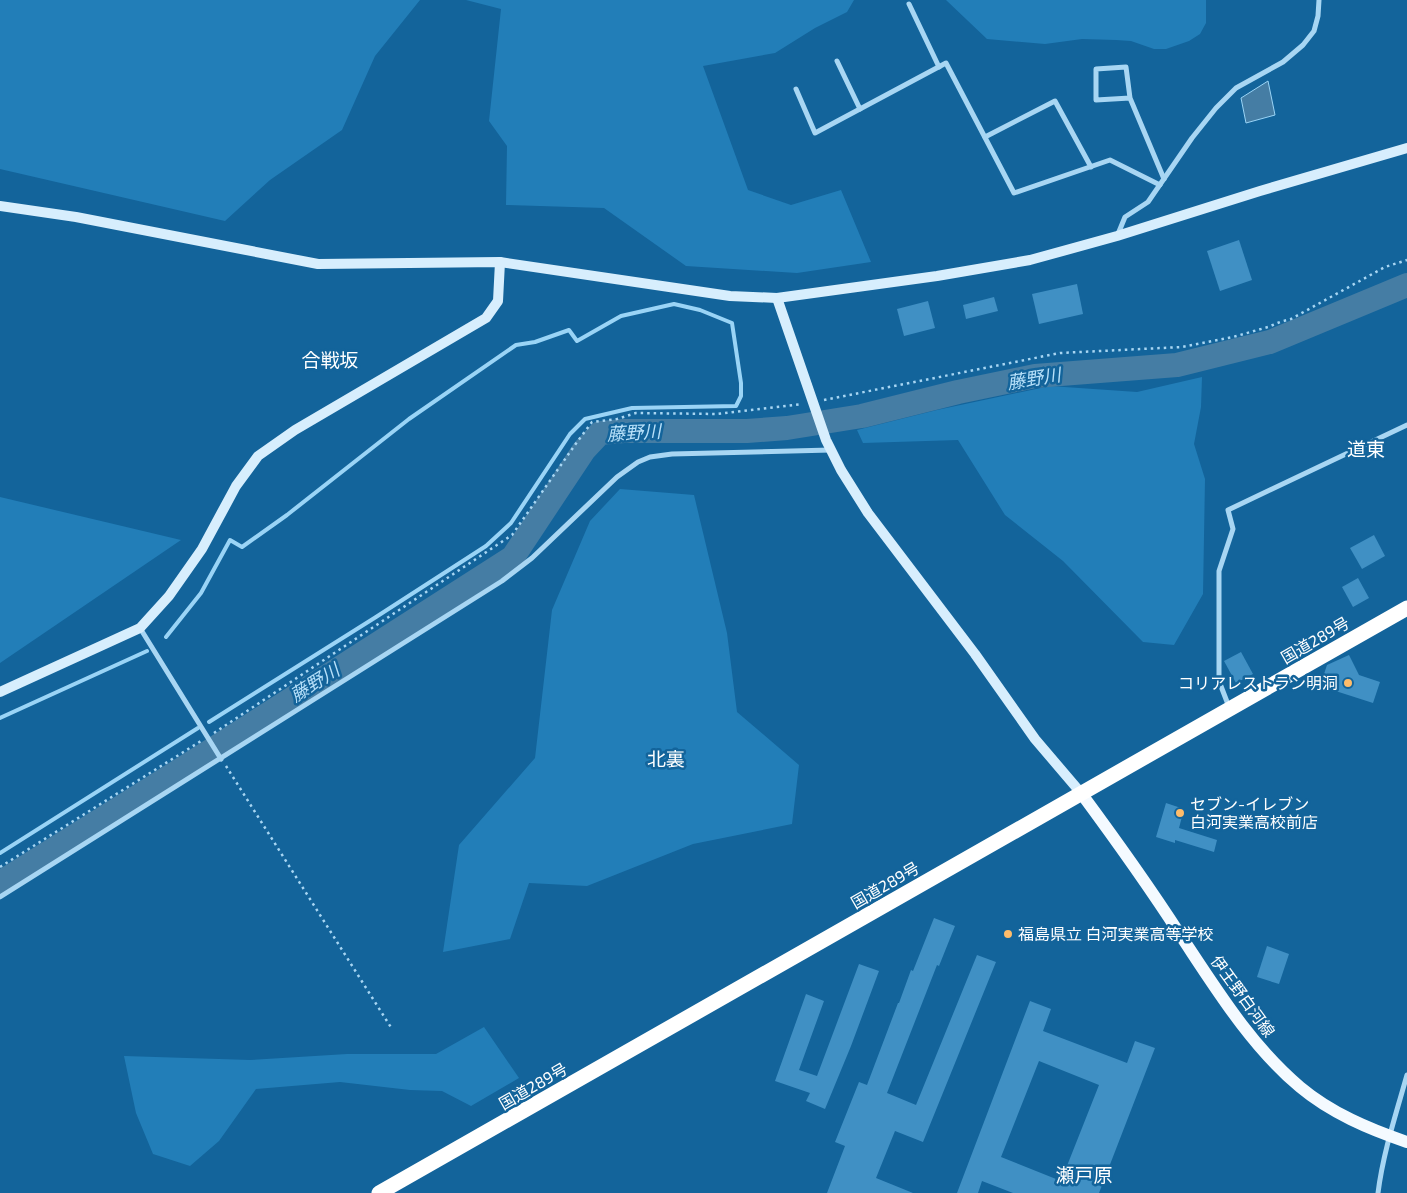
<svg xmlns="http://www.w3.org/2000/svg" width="1407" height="1193" viewBox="0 0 1407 1193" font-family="'Exo 2','Noto Sans JP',sans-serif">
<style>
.green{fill:#227eb8}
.water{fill:#457da4;stroke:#9ad4f6}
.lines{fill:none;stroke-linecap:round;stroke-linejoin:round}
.stream{stroke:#9ad4f6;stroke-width:4}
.river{stroke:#457da4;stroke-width:24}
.building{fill:#4090c4;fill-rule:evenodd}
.path{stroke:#a8d6f3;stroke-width:2.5;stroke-dasharray:2.5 4;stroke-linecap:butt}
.street{stroke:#a8d6f3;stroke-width:5}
.secondary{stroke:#d7eefd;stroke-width:10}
.primary{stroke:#f4faff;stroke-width:12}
.highway{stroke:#fff;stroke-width:15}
.poi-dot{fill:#ffbc6a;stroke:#13649b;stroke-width:2}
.labels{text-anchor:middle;stroke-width:5;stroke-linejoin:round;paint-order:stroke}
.street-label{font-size:16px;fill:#fff;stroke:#13649b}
.poi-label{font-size:16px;fill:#fff;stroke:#13649b;text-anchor:start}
.water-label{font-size:18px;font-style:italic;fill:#b8e1fa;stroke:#13649b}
.quarter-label{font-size:19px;fill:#fff;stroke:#13649b}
</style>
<rect width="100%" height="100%" fill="#13649b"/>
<g class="green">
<polygon points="0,0 420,0 375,56 342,130 270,180 225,221 0,169"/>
<polygon points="466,0 854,0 847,12 815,28 775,53 703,66 748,190 791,205 841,190 871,262 797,273 686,266 604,208 506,205 507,146 489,121 501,9"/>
<polygon points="946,0 1206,0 1206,23 1200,34 1189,41 1166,49 1154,49 1131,41 1116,40 1082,39 1045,44 987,39"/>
<polygon points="1202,377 1201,407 1194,444 1205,479 1203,594 1174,645 1143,642 1063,561 1005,515 958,440 863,443 857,430 937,410 1050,386 1137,392"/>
<polygon points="620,489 694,495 727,633 737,712 799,765 792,824 693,844 587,886 529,883 510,939 443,952 459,845 535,758 552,610 590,521"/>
<polygon points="0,497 181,540 0,663"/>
<polygon points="484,1027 519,1078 471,1106 442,1091 410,1090 340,1082 256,1089 219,1141 190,1166 153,1154 136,1113 124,1056 250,1060 347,1054 436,1054"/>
</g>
<polygon class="water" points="1268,81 1275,115 1246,123 1241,98"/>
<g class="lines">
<g class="stream">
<polyline points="166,637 201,593 230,540 242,547 287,515 409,419 516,345 535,342 569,330 577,341 621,316 674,304 700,310 732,323 741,383 741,396 736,406 632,408 585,419 570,434 511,523 486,546 376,617 209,722"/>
<polyline points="0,718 147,651"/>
<polyline points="0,853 198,728"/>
</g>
<polyline class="river" points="0,883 193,762 513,557 584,450 600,433 624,431 747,431 787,428 862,416 958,392 1035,376 1177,365 1270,342 1407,285"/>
</g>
<g class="building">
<polygon points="1239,240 1252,280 1220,291 1207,251"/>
<polygon points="1077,284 1083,314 1039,324 1032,294"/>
<polygon points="994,297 998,311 966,319 963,305"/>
<polygon points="928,301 935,328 904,336 897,309"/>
<polygon points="1374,535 1385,556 1362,569 1350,548"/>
<polygon points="1358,578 1369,598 1353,607 1342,587"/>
<polygon points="1241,652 1253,674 1236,683 1224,661"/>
<polygon points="1349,655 1359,675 1380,682 1373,703 1320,686 1327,665"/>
<polygon points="1166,803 1184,809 1179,828 1217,840 1214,852 1175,840 1175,843 1156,837"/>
<polygon points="934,918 955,926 939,966 937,965 887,1093 916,1105 977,955 996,962 923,1142 895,1131 876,1178 913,1193 827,1193 845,1146 835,1142 859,1082 867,1085 898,1003 899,1003 911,970 913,971"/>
<polygon points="1267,946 1289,954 1279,984 1257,977"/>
<polygon points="859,964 879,971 851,1046 825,1109 806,1101 810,1093 775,1081 806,994 824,1001 799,1070 817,1076"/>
<path d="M1030,1001L1051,1009L1043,1031L1127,1063L1135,1041L1155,1048L1099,1193H1013L982,1181L978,1193H957ZM1039,1061L1099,1085L1061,1181L1001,1157Z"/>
</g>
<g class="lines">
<g class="path">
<polyline points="824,400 1060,353 1182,347 1233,337 1268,327 1280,322 1291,319 1385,267 1407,260"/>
<polyline points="214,733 512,535 577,442 592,422 617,419 636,413 717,414 802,404"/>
<polyline points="226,766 392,1029"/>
<polyline points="0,867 201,741"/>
</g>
<g class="street">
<polyline points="909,4 939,67"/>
<polyline points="837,61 860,109"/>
<polyline points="796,89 815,133 946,63 1014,193 1110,160 1160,185"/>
<polyline points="1130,98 1096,100 1096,69 1126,67 1130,98 1164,179"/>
<polyline points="985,137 1055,101 1091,167"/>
<polyline points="1118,234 1125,217 1148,202 1192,138 1216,108 1236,88 1283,62 1303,45 1314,31 1318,16 1319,0"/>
<polyline points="140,628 221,759"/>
<polyline points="1229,707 1219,681 1219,571 1233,529 1228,510 1407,425"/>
<polyline points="0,897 502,581 532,558 617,477 638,462 650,457 672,454 831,450"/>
<path d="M1378,1193C1383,1153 1396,1114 1407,1075"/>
</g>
<g class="secondary">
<polyline points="0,206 76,217 318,264 500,262 730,296 777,298 937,276 1030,260 1117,236 1260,191 1407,148"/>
<polyline points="777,298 826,440 841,470 868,513 975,654 1035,739 1081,793"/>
<polyline points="0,692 140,628 169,596 202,549 236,486 258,456 295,430 486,318 498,301 500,262"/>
</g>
<path class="primary" d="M1081,793C1115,839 1148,885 1179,933C1215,987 1250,1045 1300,1087C1331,1113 1369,1129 1407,1142"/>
<polyline class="highway" points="379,1193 1407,608"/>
</g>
<g class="poi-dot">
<circle cx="1348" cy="683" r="5"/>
<circle cx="1180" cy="813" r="5"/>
<circle cx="1008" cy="934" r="5"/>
</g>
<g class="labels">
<g class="street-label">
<text transform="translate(1315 640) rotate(-30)" y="6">国道289号</text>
<text transform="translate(885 885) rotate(-30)" y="6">国道289号</text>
<text transform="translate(1243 996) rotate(54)" y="6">伊王野白河線</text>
<text transform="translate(533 1086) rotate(-30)" y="6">国道289号</text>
</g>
<g class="poi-label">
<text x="1338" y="689" text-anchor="end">コリアレストラン明洞</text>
<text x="1190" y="810">セブン-イレブン<tspan x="1190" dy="18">白河実業高校前店</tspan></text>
<text x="1018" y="940">福島県立 白河実業高等学校</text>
</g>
<g class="water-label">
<text transform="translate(1034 379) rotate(-9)" y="6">藤野川</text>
<text transform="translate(634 433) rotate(-3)" y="6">藤野川</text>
<text transform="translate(315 683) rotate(-32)" y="6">藤野川</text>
</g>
<g class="quarter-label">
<text x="330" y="367">合戦坂</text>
<text x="1366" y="456">道東</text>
<text x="666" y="766">北裏</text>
<text x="1084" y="1182">瀬戸原</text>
</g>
</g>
</svg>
